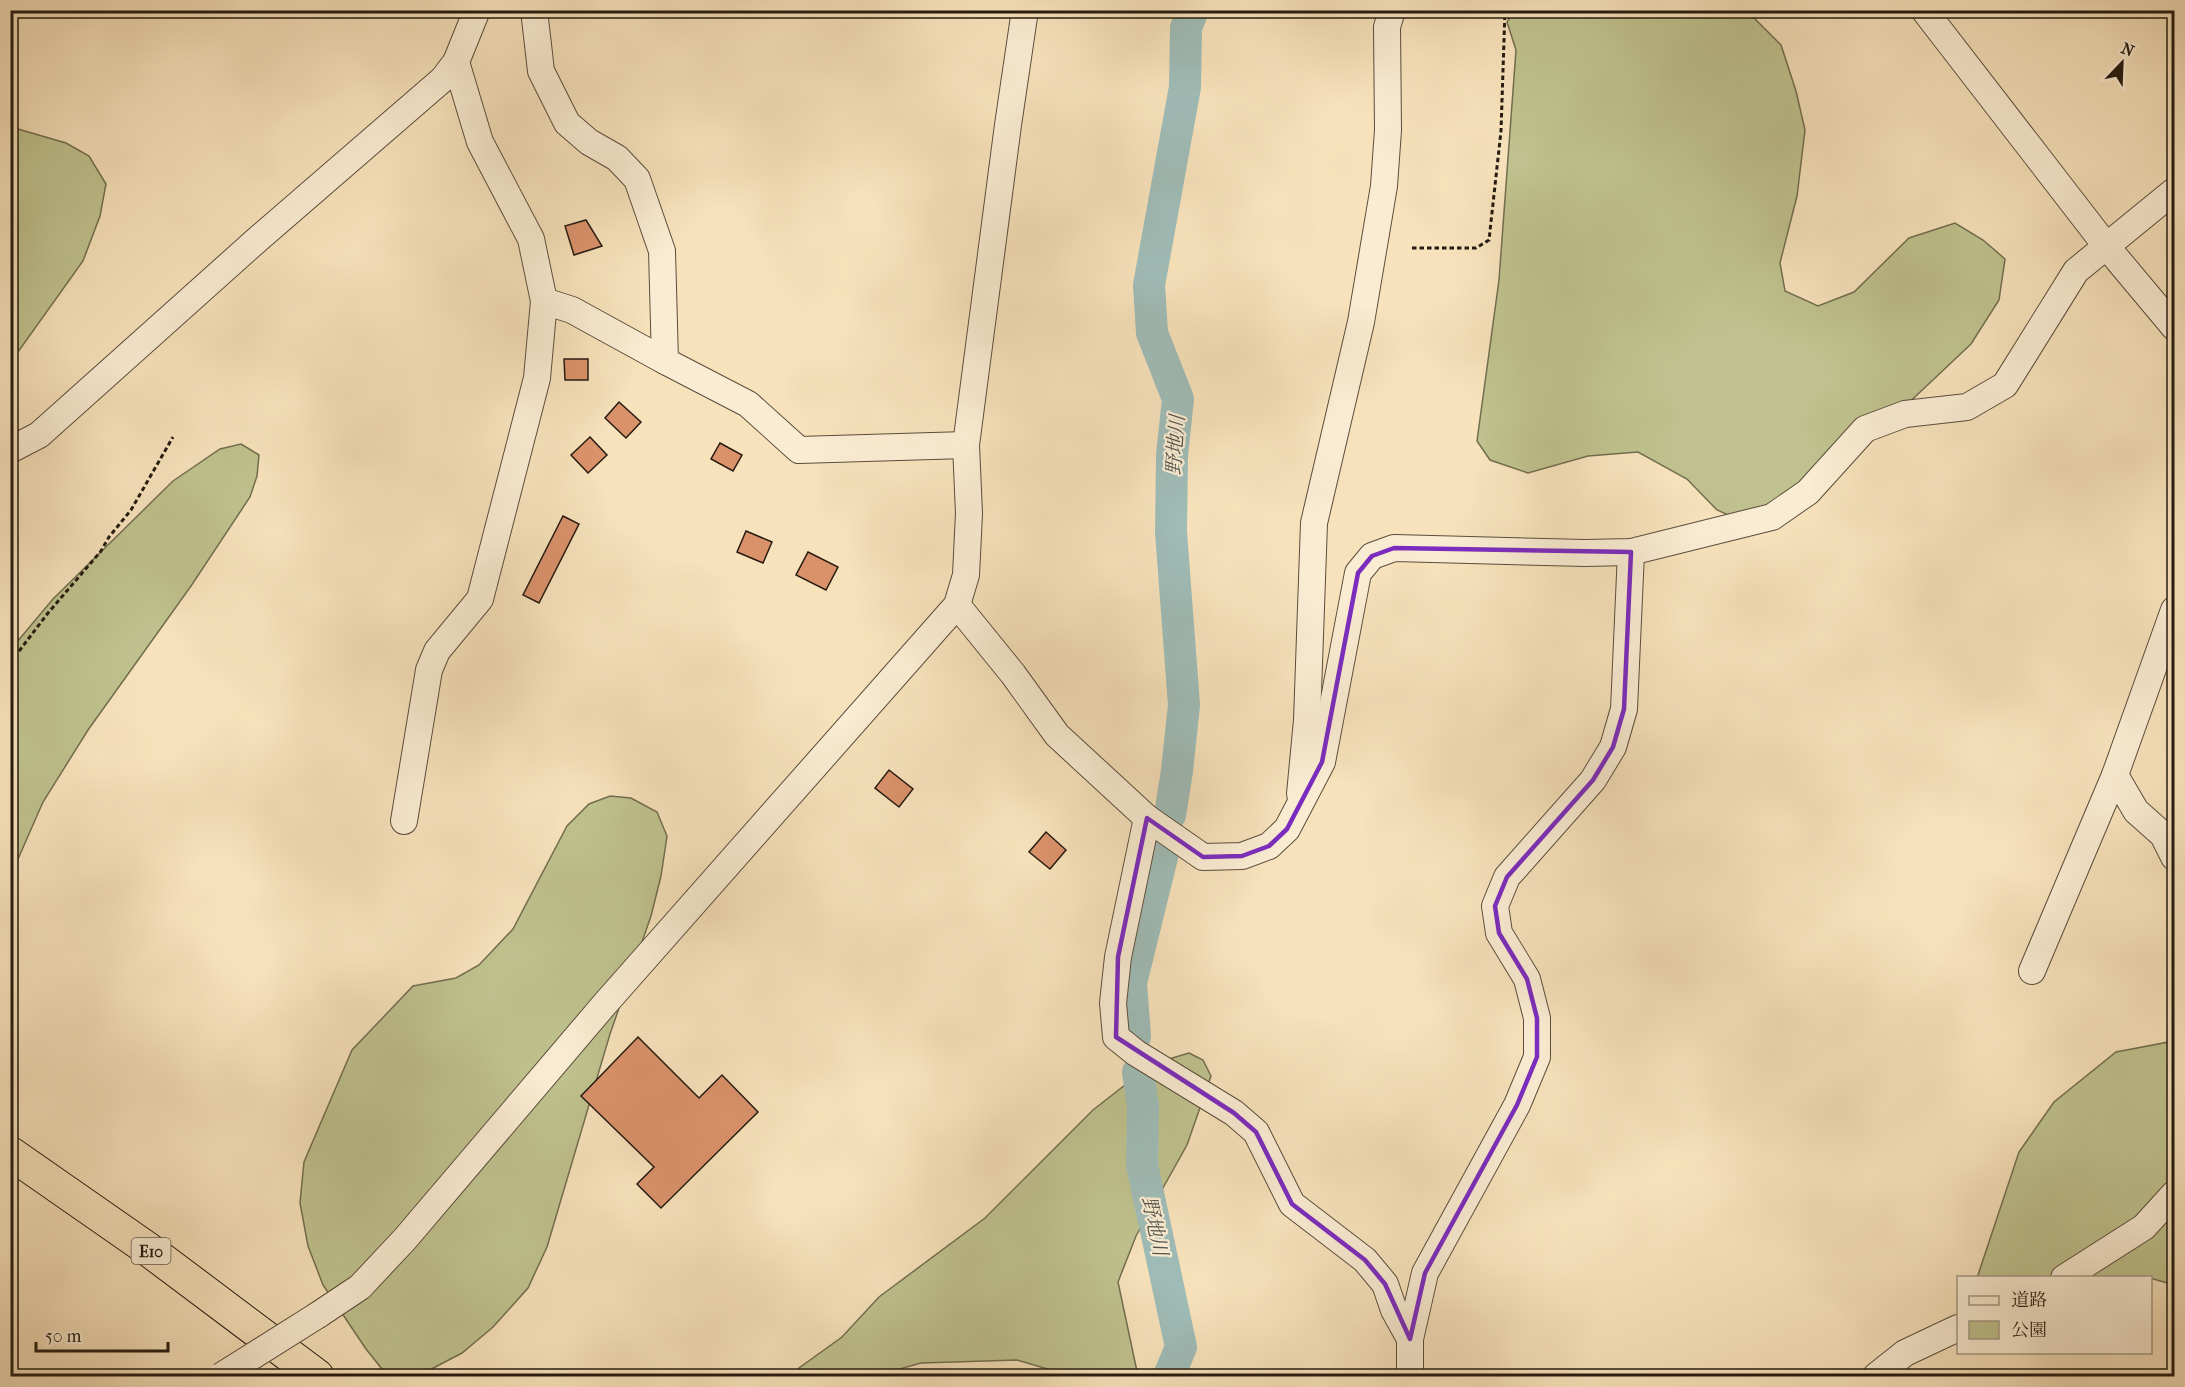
<svg xmlns="http://www.w3.org/2000/svg" width="2185" height="1387" viewBox="0 0 2185 1387" font-family="'IM FELL French Canon','Noto Serif JP',serif">
<style>
.green{fill:#bfc28e;stroke:#726e50;stroke-width:1.5}
.lines{fill:none;stroke-linecap:round;stroke-linejoin:round}
.river{stroke:#9fbcb7;stroke-width:32}
.building{fill:#da926b;stroke:#251b11;stroke-width:1.5}
.minor-casing{stroke:#5a4d3c;stroke-width:28}
.highway-casing{stroke:#251b11;stroke-width:35}
.path{stroke:#251b11;stroke-width:3;stroke-dasharray:4.5 3;stroke-linecap:butt}
.minor{stroke:#faecd3;stroke-width:26}
.highway{stroke:#f7e2bb;stroke-width:33}
.minor-bridge-casing{stroke:#5a4d3c;stroke-width:28;stroke-linecap:butt}
.minor-bridge{stroke:#faecd3;stroke-width:26}
.marked{fill:none;stroke:#7b2cbf;stroke-width:4.5;stroke-linejoin:round}
.labels{text-anchor:middle;stroke-width:4.5;stroke-linejoin:round;paint-order:stroke}
.shield{fill:#faecd3;stroke:#655a4b;stroke-width:1.5}
.shield-label{font-size:16px;font-weight:bold;fill:#251b11}
.water-label{font-size:20px;font-style:italic;fill:#50534b;stroke:#faecd3}
</style>
<rect width="100%" height="100%" fill="#f7e2bb"/>
<filter id="stains"><feTurbulence type="fractalNoise" baseFrequency=".00333" numOctaves="4"/><feColorMatrix values="0 0 0 0 .2 0 0 0 0 .09 0 0 0 0 .02 0 0 0 .5 -.17"/></filter>
<radialGradient id="worn" r=".72"><stop offset=".6" stop-color="#630" stop-opacity="0"/><stop offset="1" stop-color="#630" stop-opacity=".3"/></radialGradient>
<g class="green">
<polygon points="1514,11 1747,11 1781,45 1796,91 1805,130 1797,196 1780,263 1785,291 1818,306 1854,292 1909,238 1955,223 1983,240 2005,259 1999,300 1971,344 1811,495 1757,528 1717,510 1687,479 1638,452 1588,456 1528,473 1490,460 1477,441 1499,280 1516,50 1507,22"/>
<polygon points="11,127 66,143 89,156 106,184 100,216 83,261 18,352 11,357"/>
<polygon points="241,444 259,455 257,476 250,497 191,586 88,730 43,802 11,875 11,649 53,599 173,481 220,449"/>
<polygon points="610,796 631,798 657,812 667,836 661,876 651,916 610,1034 547,1247 528,1288 493,1327 462,1353 422,1374 400,1374 382,1369 366,1349 323,1285 308,1246 300,1203 304,1162 352,1050 413,986 456,978 479,965 513,929 567,826 589,804"/>
<polygon points="2174,1041 2174,1285 2150,1278 1977,1278 2019,1152 2054,1102 2116,1052"/>
<polygon points="1189,1053 1203,1060 1211,1076 1187,1145 1136,1236 1118,1282 1138,1376 1071,1376 1017,1360 921,1363 875,1376 795,1376 799,1368 842,1337 879,1297 985,1218 1093,1110 1152,1064"/>
<polygon points="2174,1367 2174,1376 2143,1376"/>
</g>
<g class="lines">
<g class="river">
<polyline points="1170,815 1177,771 1184,705 1171,532 1172,455 1178,399 1152,333 1149,285 1185,87 1186,28 1193,10"/>
<polyline points="1135,1036 1131,983 1164,849"/>
<polyline points="1138,1072 1143,1106 1142,1165 1181,1347 1169,1376"/>
</g>
</g>
<g class="building">
<polygon points="586,220 602,246 574,255 565,226"/>
<polygon points="564,359 588,359 588,380 565,380"/>
<polygon points="619,402 641,422 626,438 605,418"/>
<polygon points="590,437 607,455 588,473 571,455"/>
<polygon points="720,443 742,455 733,471 711,459"/>
<polygon points="563,516 579,524 539,603 523,595"/>
<polygon points="746,531 772,542 763,563 737,552"/>
<polygon points="808,552 838,567 826,590 796,575"/>
<polygon points="889,770 913,789 899,807 875,788"/>
<polygon points="1046,832 1066,850 1050,869 1029,852"/>
<polygon points="638,1037 699,1098 722,1075 758,1112 661,1208 637,1184 654,1167 581,1096"/>
</g>
<g class="lines">
<g class="minor-casing">
<g id="minor">
<polyline points="534,10 541,71 567,123 589,142 617,158 637,179 662,251 665,361 748,404 799,450 966,445"/>
<polyline points="1924,10 2107,247 2174,327"/>
<polyline points="544,301 572,310 665,361"/>
<polyline points="10,450 39,435 258,239 443,79 456,62 477,10"/>
<polyline points="957,605 1013,674 1057,735 1147,818 1203,857 1242,856 1269,846 1287,829 1322,762 1358,573 1372,556 1394,548 1585,553 1631,552 1772,517 1808,492 1865,429 1905,414 1967,407 2005,385 2076,271 2174,191"/>
<polyline points="2115,775 2136,811 2163,835 2174,857"/>
<polyline points="1300,794 1307,720 1314,523 1361,322 1384,186 1388,130 1387,27 1392,10"/>
<polyline points="1147,818 1118,957 1113,1003 1116,1037 1136,1053 1234,1113 1256,1132 1292,1204 1365,1260 1385,1284 1394,1310 1410,1339"/>
<polyline points="404,821 429,670 437,651 480,599 537,378 544,301 531,239 480,142 456,62"/>
<polyline points="2032,971 2115,775 2174,610"/>
<polyline points="2064,1278 2144,1227 2174,1194"/>
<polyline points="318,1315 360,1287 405,1239 604,1005 957,605 966,575 969,513 966,445 1008,125 1025,10"/>
<polyline points="1410,1376 1410,1339 1425,1273 1517,1105 1537,1057 1537,1018 1527,979 1499,933 1495,906 1507,877 1593,780 1613,747 1624,709 1631,552"/>
<polyline points="1876,1376 1905,1353 1958,1328"/>
</g>
</g>
<g class="highway-casing">
<polyline id="highway" points="10,1153 145,1247 317,1376"/>
</g>
<g class="path">
<polyline points="1412,248 1476,248 1489,240 1501,131 1505,10"/>
<polyline points="10,663 48,613 101,551 109,537 131,510 173,437"/>
</g>
<use href="#minor" class="minor"/>
<use href="#highway" class="highway"/>
<g class="minor-bridge-casing">
<polyline id="minor-bridge" points="221,1376 318,1315"/>
</g>
<use href="#minor-bridge" class="minor-bridge"/>
</g>
<path class="marked" d="M1394,548L1631,552L1624,709L1613,747L1593,780L1507,877L1495,906L1499,933L1527,979L1537,1018V1057L1517,1105L1425,1273L1410,1339L1385,1284L1365,1260L1292,1204L1256,1132L1234,1113L1116,1037L1118,957L1147,818L1203,857L1242,856L1269,846L1287,829L1322,762L1358,573L1372,556Z"/>
<g class="labels">
<rect class="shield" x="131.5" y="1238" width="39" height="26" rx="4.5"/>
<g class="shield-label">
<text x="151" y="1257">E10</text>
</g>
<g class="water-label">
<text transform="translate(1175 445) rotate(-86)" y="7">野地川</text>
<text transform="translate(1155 1226) rotate(78)" y="7">野地川</text>
</g>
</g>
<rect width="2185" height="1387" fill="none" stroke="#f7e2bb" stroke-width="36"/>
<rect x="12" y="12" width="2161" height="1363" fill="none" stroke="#251b11" stroke-width="3"/>
<rect x="18" y="18" width="2149" height="1351" fill="none" stroke="#251b11" stroke-width="1.5"/>
<rect x="1957" y="1276" width="195" height="78" fill="#faecd3" stroke="#a59885" stroke-width="1.5"/>
<rect x="1969" y="1296" width="30" height="9" fill="#faecd3" stroke="#a59885" stroke-width="1.5"/>
<text x="2011" y="1306" font-size="18" fill="#251b11">道路</text>
<rect x="1969" y="1321" width="30" height="18" fill="#bfc28e" stroke="#a59885" stroke-width="1.5"/>
<text x="2011" y="1336" font-size="18" fill="#251b11">公園</text>
<g transform="translate(2122 63) rotate(23)" stroke="#faecd3" stroke-width="4.5" paint-order="stroke">
<path d="M0-4.5L10 22L0 15L-10 22Z" fill="#251b11"/>
<text y="-9" font-size="16" font-weight="bold" text-anchor="middle" fill="#251b11">N</text>
</g>
<path d="M36 1342v9h132v-9" fill="none" stroke="#251b11" stroke-width="3"/>
<text x="45" y="1342" font-size="18" fill="#251b11" stroke="#faecd3" stroke-width="4.5" paint-order="stroke">50 m</text>
<rect width="100%" height="100%" filter="url(#stains)"/>
<rect width="100%" height="100%" fill="url(#worn)"/>
</svg>
